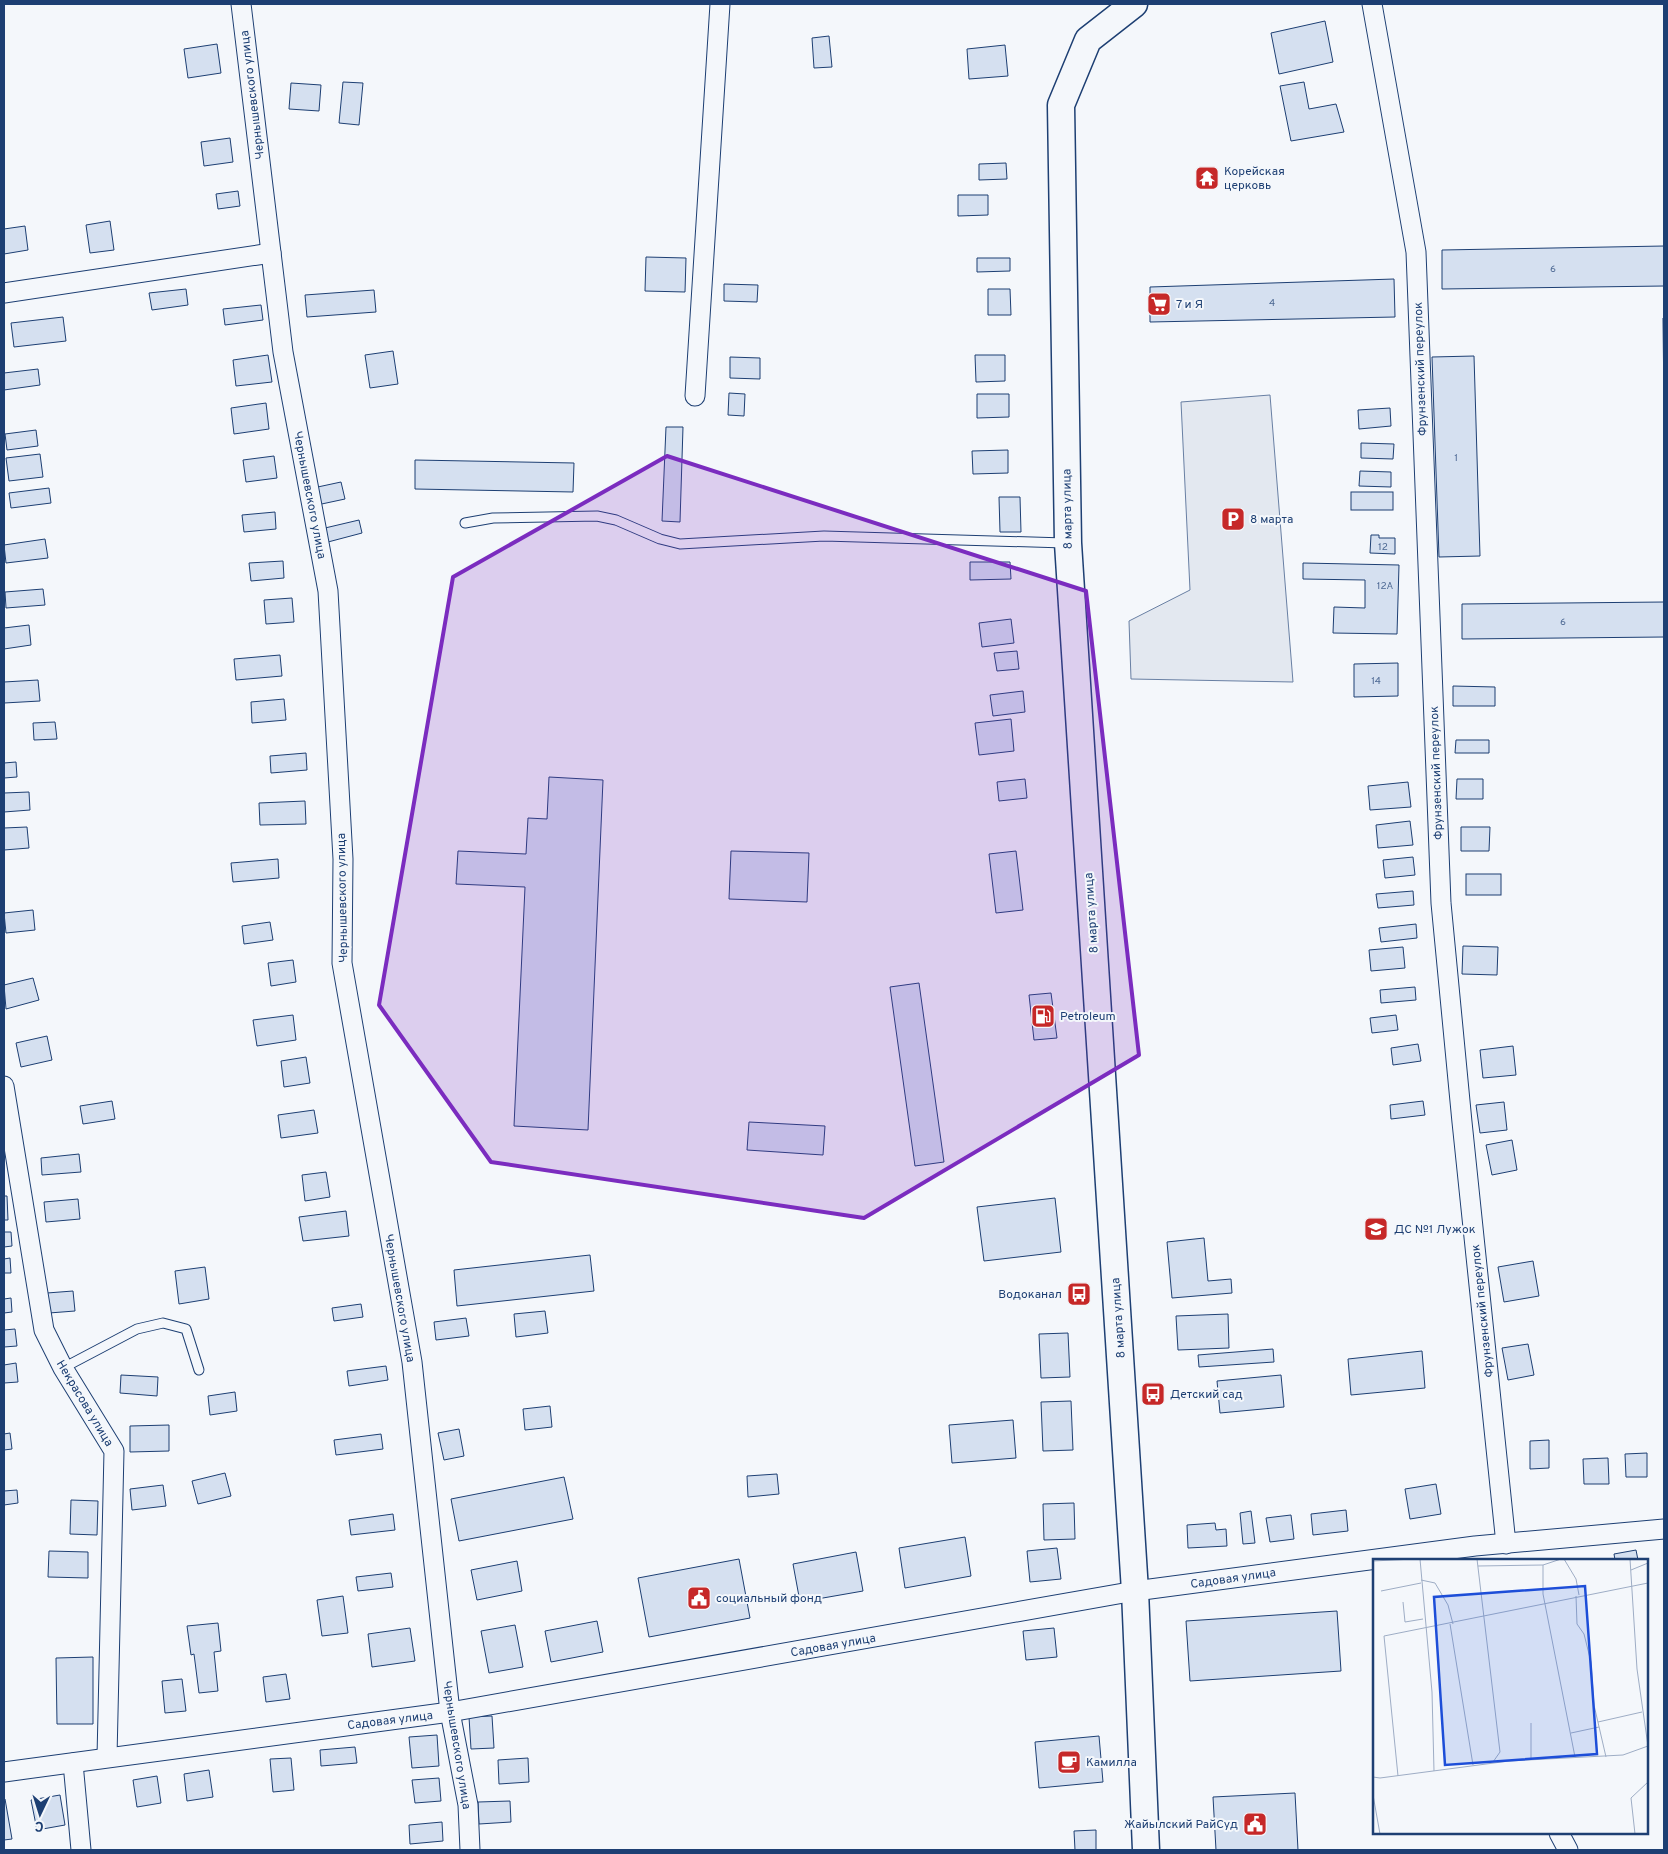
<svg xmlns="http://www.w3.org/2000/svg" width="1668" height="1854" viewBox="0 0 1668 1854" font-family="Overpass,sans-serif">
<style>
.parking{fill:#e3e8f0;stroke:#687fa3}
.building{fill:#d5e0f0;stroke:#1d3f73}
.lines{fill:none;stroke-linecap:round;stroke-linejoin:round}
.lane-casing{stroke:#1d3f73;stroke-width:11}
.street-casing{stroke:#1d3f73;stroke-width:21}
.secondary-casing{stroke:#1d3f73;stroke-width:29}
.lane{stroke:#f4f7fb;stroke-width:9}
.street{stroke:#f4f7fb;stroke-width:19}
.secondary{stroke:#f4f7fb;stroke-width:26}
.marked{fill:#7b2cbf;fill-opacity:0.2;stroke:#7b2cbf;stroke-width:4;stroke-linejoin:round}
.labels{text-anchor:middle;stroke-width:4;stroke-linejoin:round;paint-order:stroke}
.number-label{font-size:10px;fill:#4b6792}
.street-label{font-size:12px;fill:#1d3f73;stroke:#f4f7fb}
.poi-label{font-size:12px;fill:#1d3f73;stroke:#f4f7fb;text-anchor:start}
.inset-road{fill:none;stroke:#9eadc5;stroke-width:1}
.view{fill:#1d4ed8;fill-opacity:0.15;stroke:#1d4ed8;stroke-width:2.5}
.inset-edge{fill:none;stroke:#1d3f73;stroke-width:2.5}
</style>
<rect width="100%" height="100%" fill="#f4f7fb"/>
<polygon class="parking" points="1270,395 1293,682 1131,679 1129,621 1190,590 1181,402"/>
<g class="building">
<polygon points="1325,21 1333,62 1279,74 1271,33"/>
<polygon points="829,36 832,67 814,68 812,38"/>
<polygon points="217,44 221,73 188,78 184,49"/>
<polygon points="1005,45 1008,76 969,79 967,49"/>
<polygon points="343,82 363,83 359,125 339,123"/>
<polygon points="1304,82 1309,109 1336,104 1344,132 1291,141 1280,86"/>
<polygon points="291,83 321,85 319,111 289,109"/>
<polygon points="230,138 233,162 204,166 201,142"/>
<polygon points="1006,163 1007,179 979,180 979,164"/>
<polygon points="238,191 240,206 218,209 216,194"/>
<polygon points="958,195 988,195 988,215 958,216"/>
<polygon points="110,221 114,250 90,253 86,225"/>
<polygon points="25,226 28,250 4,254 4,229"/>
<polygon points="1664,246 1664,286 1442,289 1442,250"/>
<polygon points="646,257 686,258 685,292 645,291"/>
<polygon points="977,258 1010,258 1010,271 977,272"/>
<polygon points="1394,279 1395,317 1150,322 1150,287"/>
<polygon points="724,284 758,285 757,302 724,301"/>
<polygon points="186,289 188,305 152,310 149,293"/>
<polygon points="988,289 1010,289 1011,315 988,315"/>
<polygon points="374,290 376,312 307,317 305,295"/>
<polygon points="261,305 263,320 225,325 223,309"/>
<polygon points="63,317 66,341 14,347 11,323"/>
<polygon points="1663,318 1664,318 1664,407"/>
<polygon points="393,351 398,384 370,388 365,355"/>
<polygon points="268,355 272,382 236,386 233,360"/>
<polygon points="975,355 1005,355 1005,381 976,382"/>
<polygon points="1474,356 1480,556 1439,557 1432,357"/>
<polygon points="730,357 760,358 760,379 730,378"/>
<polygon points="38,369 40,385 4,390 4,373"/>
<polygon points="729,393 745,394 744,416 728,415"/>
<polygon points="977,394 1009,394 1009,417 977,418"/>
<polygon points="266,403 269,429 234,434 231,408"/>
<polygon points="1390,408 1391,426 1359,429 1358,410"/>
<polygon points="666,427 683,427 680,522 662,521"/>
<polygon points="36,430 38,446 7,450 5,434"/>
<polygon points="1361,443 1394,444 1393,459 1361,458"/>
<polygon points="1008,450 1008,473 973,474 972,451"/>
<polygon points="40,454 43,477 9,481 6,458"/>
<polygon points="274,456 277,478 246,482 243,460"/>
<polygon points="415,460 574,463 573,492 415,489"/>
<polygon points="1360,471 1391,472 1391,487 1359,486"/>
<polygon points="341,482 345,499 317,505 313,488"/>
<polygon points="49,488 51,503 11,508 9,493"/>
<rect x="1351" y="492" width="42" height="18"/>
<polygon points="999,497 1020,497 1021,532 1000,532"/>
<polygon points="275,512 276,529 244,532 242,515"/>
<polygon points="359,520 362,533 328,542 325,528"/>
<polygon points="1371,535 1379,535 1379,538 1395,538 1395,554 1370,553"/>
<polygon points="45,539 48,558 6,563 4,545"/>
<polygon points="283,561 284,578 251,581 249,563"/>
<polygon points="970,562 1010,562 1011,579 970,580"/>
<polygon points="1303,563 1399,565 1397,634 1333,633 1334,607 1365,608 1365,580 1303,579"/>
<polygon points="43,589 45,605 6,608 5,592"/>
<polygon points="292,598 294,622 266,624 264,600"/>
<polygon points="1664,602 1664,637 1462,639 1462,604"/>
<polygon points="1011,619 1014,643 982,647 979,623"/>
<polygon points="29,625 31,645 4,649 4,628"/>
<polygon points="1017,651 1019,669 997,671 994,653"/>
<polygon points="280,655 282,676 236,680 234,659"/>
<polygon points="1398,663 1398,696 1354,697 1354,664"/>
<polygon points="38,680 40,701 4,703 4,682"/>
<polygon points="1453,686 1495,687 1495,706 1453,706"/>
<polygon points="1023,691 1025,712 993,716 990,695"/>
<polygon points="284,699 286,720 252,723 251,702"/>
<polygon points="1011,719 1014,751 979,755 975,723"/>
<polygon points="55,722 57,739 34,740 33,723"/>
<polygon points="1456,740 1489,740 1489,753 1455,753"/>
<polygon points="306,753 307,770 271,773 270,756"/>
<polygon points="16,762 17,777 4,778 4,763"/>
<polygon points="549,777 603,780 588,1130 514,1126 525,887 456,884 458,851 526,854 528,818 547,819"/>
<polygon points="1025,779 1027,798 999,801 997,782"/>
<polygon points="1457,779 1483,779 1483,799 1456,799"/>
<polygon points="1408,782 1411,807 1370,810 1368,786"/>
<polygon points="29,792 30,810 4,812 4,793"/>
<polygon points="305,801 306,824 260,825 259,803"/>
<polygon points="1410,821 1413,845 1378,848 1376,825"/>
<polygon points="27,827 29,848 4,850 4,828"/>
<polygon points="1461,827 1490,827 1489,851 1461,851"/>
<polygon points="731,851 809,853 807,902 729,899"/>
<polygon points="1016,851 1023,910 996,913 989,854"/>
<polygon points="1413,857 1415,875 1385,878 1383,860"/>
<polygon points="278,859 279,878 233,882 231,863"/>
<rect x="1466" y="874" width="35" height="21"/>
<polygon points="1413,891 1414,905 1378,908 1376,894"/>
<polygon points="33,910 35,930 6,933 4,913"/>
<polygon points="270,922 273,940 244,944 242,926"/>
<polygon points="1416,924 1417,938 1381,942 1379,928"/>
<polygon points="1463,946 1498,947 1497,975 1462,974"/>
<polygon points="1403,947 1405,968 1371,971 1369,950"/>
<polygon points="293,960 296,982 271,986 268,963"/>
<polygon points="33,978 39,1000 6,1009 4,985"/>
<polygon points="919,983 944,1162 915,1166 890,987"/>
<polygon points="1415,987 1416,1000 1381,1003 1380,990"/>
<polygon points="1051,993 1057,1038 1034,1040 1029,995"/>
<polygon points="293,1015 296,1040 257,1046 253,1020"/>
<polygon points="1396,1015 1398,1030 1372,1033 1370,1018"/>
<polygon points="47,1036 52,1060 21,1067 16,1043"/>
<polygon points="1418,1044 1421,1061 1393,1065 1391,1048"/>
<polygon points="1513,1046 1516,1075 1483,1078 1480,1050"/>
<polygon points="306,1057 310,1083 284,1087 281,1061"/>
<polygon points="112,1101 115,1119 83,1124 80,1106"/>
<polygon points="1423,1101 1425,1115 1391,1119 1390,1105"/>
<polygon points="1504,1102 1507,1130 1480,1133 1476,1105"/>
<polygon points="314,1110 318,1133 281,1138 278,1115"/>
<polygon points="749,1122 825,1126 823,1155 747,1150"/>
<polygon points="1512,1140 1517,1170 1492,1175 1486,1145"/>
<polygon points="79,1154 81,1172 42,1175 41,1158"/>
<polygon points="326,1172 330,1197 305,1201 302,1175"/>
<polygon points="4,1196 7,1196 8,1220 4,1220"/>
<polygon points="1055,1198 1061,1252 984,1261 977,1207"/>
<polygon points="78,1199 80,1219 46,1222 44,1202"/>
<polygon points="346,1211 349,1236 303,1241 299,1217"/>
<polygon points="4,1232 11,1232 12,1246 4,1247"/>
<polygon points="1204,1238 1208,1281 1231,1279 1232,1293 1172,1298 1167,1242"/>
<polygon points="590,1255 594,1291 457,1306 454,1270"/>
<polygon points="10,1258 11,1273 4,1273 4,1259"/>
<polygon points="1533,1261 1539,1296 1504,1302 1498,1267"/>
<polygon points="205,1267 209,1299 179,1304 175,1271"/>
<polygon points="73,1291 75,1311 49,1313 47,1293"/>
<polygon points="11,1298 12,1312 4,1313 4,1299"/>
<polygon points="361,1304 363,1317 334,1321 332,1308"/>
<polygon points="545,1311 548,1333 516,1337 514,1314"/>
<polygon points="1228,1314 1229,1348 1178,1350 1176,1316"/>
<polygon points="466,1318 469,1336 436,1340 434,1322"/>
<polygon points="15,1329 17,1346 4,1347 4,1330"/>
<polygon points="1068,1333 1070,1377 1041,1378 1039,1334"/>
<polygon points="1528,1344 1534,1375 1508,1380 1502,1348"/>
<polygon points="1273,1349 1274,1362 1199,1367 1198,1355"/>
<polygon points="1422,1351 1425,1388 1351,1395 1348,1359"/>
<polygon points="16,1363 18,1382 4,1383 4,1365"/>
<polygon points="386,1366 388,1380 349,1386 347,1371"/>
<polygon points="121,1375 158,1377 157,1396 120,1393"/>
<polygon points="1281,1375 1284,1407 1220,1413 1217,1381"/>
<polygon points="235,1392 237,1411 210,1415 208,1396"/>
<polygon points="1071,1401 1073,1450 1043,1451 1041,1402"/>
<polygon points="550,1406 552,1427 525,1430 523,1409"/>
<polygon points="1013,1420 1016,1458 952,1463 949,1425"/>
<polygon points="169,1425 169,1451 130,1452 130,1426"/>
<polygon points="459,1429 464,1456 444,1460 438,1433"/>
<polygon points="10,1433 12,1449 4,1450 4,1434"/>
<polygon points="381,1434 383,1449 336,1455 334,1440"/>
<polygon points="1549,1440 1549,1468 1530,1469 1530,1441"/>
<polygon points="1647,1453 1647,1477 1626,1477 1625,1454"/>
<polygon points="1608,1458 1609,1484 1584,1484 1583,1459"/>
<polygon points="225,1473 231,1496 198,1504 192,1481"/>
<polygon points="777,1474 779,1494 748,1497 747,1476"/>
<polygon points="564,1477 573,1519 459,1541 451,1499"/>
<polygon points="1436,1484 1441,1514 1410,1519 1405,1489"/>
<polygon points="163,1485 166,1506 132,1510 130,1489"/>
<polygon points="17,1490 18,1503 4,1505 4,1491"/>
<polygon points="71,1500 98,1501 97,1535 70,1534"/>
<polygon points="1074,1503 1075,1539 1044,1540 1043,1504"/>
<polygon points="1346,1510 1348,1531 1313,1535 1311,1514"/>
<polygon points="1251,1511 1255,1543 1243,1544 1240,1513"/>
<polygon points="393,1514 395,1530 351,1535 349,1520"/>
<polygon points="1291,1515 1294,1539 1270,1542 1266,1518"/>
<polygon points="1215,1523 1216,1530 1226,1529 1227,1546 1188,1548 1187,1525"/>
<polygon points="965,1537 971,1576 905,1588 899,1548"/>
<polygon points="1057,1548 1061,1579 1030,1582 1027,1551"/>
<polygon points="1636,1550 1638,1560 1615,1560 1614,1554"/>
<polygon points="49,1551 88,1552 88,1578 48,1577"/>
<polygon points="856,1552 863,1591 800,1602 793,1564"/>
<polygon points="739,1559 750,1618 649,1637 638,1578"/>
<polygon points="517,1561 522,1591 477,1600 471,1570"/>
<polygon points="391,1573 393,1587 358,1591 356,1577"/>
<polygon points="343,1596 348,1633 322,1636 317,1600"/>
<polygon points="1337,1611 1341,1671 1190,1681 1186,1621"/>
<polygon points="597,1621 603,1652 551,1662 545,1631"/>
<polygon points="218,1623 221,1651 214,1652 218,1691 199,1693 194,1654 191,1655 187,1626"/>
<polygon points="515,1625 523,1667 489,1673 481,1631"/>
<polygon points="410,1628 415,1661 372,1667 368,1634"/>
<polygon points="1054,1628 1057,1657 1026,1660 1023,1631"/>
<polygon points="93,1657 93,1724 57,1724 56,1658"/>
<polygon points="286,1674 290,1699 266,1702 263,1677"/>
<polygon points="182,1679 186,1711 165,1713 162,1681"/>
<polygon points="492,1716 494,1748 471,1749 469,1717"/>
<polygon points="437,1735 439,1766 412,1768 409,1737"/>
<polygon points="1099,1736 1103,1782 1039,1788 1035,1742"/>
<polygon points="355,1747 357,1763 321,1766 320,1750"/>
<polygon points="291,1758 294,1790 273,1792 270,1759"/>
<polygon points="528,1758 529,1782 499,1784 498,1760"/>
<polygon points="209,1770 213,1797 187,1801 184,1774"/>
<polygon points="157,1776 161,1803 137,1807 133,1780"/>
<polygon points="439,1778 441,1801 415,1803 412,1780"/>
<polygon points="1295,1793 1298,1850 1216,1850 1213,1797"/>
<polygon points="60,1795 65,1825 37,1830 31,1800"/>
<polygon points="5,1799 12,1839 4,1840 4,1800"/>
<polygon points="510,1801 511,1822 479,1824 478,1802"/>
<polygon points="442,1822 443,1841 410,1844 409,1825"/>
<polygon points="1096,1830 1096,1850 1075,1850 1074,1831"/>
</g>
<g class="lines">
<g class="lane-casing">
<g id="lane">
<polyline points="465,523 493,518 597,516 616,520 660,539 680,544 824,536 1065,543"/>
<polyline points="63,1368 137,1329 163,1323 186,1329 199,1370"/>
</g>
</g>
<g class="street-casing">
<g id="street">
<polyline points="241,4 283,352 328,591 343,859 342,963 412,1362 450,1712 468,1805 470,1850"/>
<polyline points="1372,4 1416,252 1441,903 1462,1122 1506,1544"/>
<polyline points="4,293 271,253"/>
<polyline points="695,396 720,4"/>
<polyline points="4,1086 44,1330 63,1368 114,1451 107,1757"/>
<polyline points="73,1763 81,1850"/>
<polyline points="4,1772 450,1712 1135,1591 1475,1546 1664,1529"/>
<polyline points="1559,1833 1568,1850"/>
</g>
</g>
<g class="secondary-casing">
<polyline id="secondary" points="1134,4 1088,40 1061,105 1068,543 1135,1591 1146,1850"/>
</g>
<use href="#lane" class="lane"/>
<use href="#street" class="street"/>
<use href="#secondary" class="secondary"/>
</g>
<path class="marked" d="M667,456L1086,591L1139,1055L864,1218L491,1162L379,1005L453,577Z"/>
<defs>
<g id="temple-square" transform="scale(1.25)"><rect x="-9" y="-9" width="18" height="18" rx="4" fill="#c62828" stroke="#f4f7fb"/><path d="M0-6L5-2H3V0L6.5 2.5H4V6H1.5V3h-3V6H-4V2.5H-6.5L-3 0V-2H-5Z" fill="#fff"/></g>
<g id="supermarket-square" transform="scale(1.25)"><rect x="-9" y="-9" width="18" height="18" rx="4" fill="#c62828" stroke="#f4f7fb"/><path d="M-6-5.5h2.5l.6 2H6L4.5 2H-2.5L-4.4-4H-6ZM-1.5 3.2a1.3 1.3 0 1 0 .1 0ZM3 3.2a1.3 1.3 0 1 0 .1 0Z" fill="#fff"/></g>
<g id="parking-square" transform="scale(1.25)"><rect x="-9" y="-9" width="18" height="18" rx="4" fill="#c62828" stroke="#f4f7fb"/><path d="M-3.5-5.5H1a3.5 3.5 0 0 1 0 7H-1V5.5H-3.5ZM-1-3.4V-.6H.8a1.4 1.4 0 0 0 0-2.8Z" fill="#fff"/></g>
<g id="fuel-square" transform="scale(1.25)"><rect x="-9" y="-9" width="18" height="18" rx="4" fill="#c62828" stroke="#f4f7fb"/><path d="M-5.5-6h7V0h2V4h1.3V-2.5L3-4.5l.8-.8L6-3V5H2.5V1h-1V6h-7ZM-4.2-4.7v3.2H.2V-4.7Z" fill="#fff"/></g>
<g id="school-square" transform="scale(1.25)"><rect x="-9" y="-9" width="18" height="18" rx="4" fill="#c62828" stroke="#f4f7fb"/><path d="M0-5L7-2L0 1L-7-2ZM-4 1L0 2.5L4 1V4Q0 6-4 4Z" fill="#fff"/></g>
<g id="bus-square" transform="scale(1.25)"><rect x="-9" y="-9" width="18" height="18" rx="4" fill="#c62828" stroke="#f4f7fb"/><path d="M-5-6H5V4H4V6H2V4H-2V6H-4V4H-5ZM-3.5-4V0h7V-4ZM-3.5 1.2v1.5H-2V1.2ZM2 1.2v1.5H3.5V1.2Z" fill="#fff"/></g>
<g id="civic-square" transform="scale(1.25)"><rect x="-9" y="-9" width="18" height="18" rx="4" fill="#c62828" stroke="#f4f7fb"/><path d="M-.6-6.5H3V-4.5H.6V-3L4-1V1h2V6H-6V1h2V-1L-.6-3ZM-1.2 2.5V6h2.4V2.5Z" fill="#fff"/></g>
<g id="cafe-square" transform="scale(1.25)"><rect x="-9" y="-9" width="18" height="18" rx="4" fill="#c62828" stroke="#f4f7fb"/><path d="M-5.5-4.5H6V0H3Q3 3.5 0 3.5H-2.5Q-5.5 3.5-5.5 0ZM3-3.2v2h1.7v-2ZM-6 4.5H4V6H-6Z" fill="#fff"/></g>
</defs>
<g fill-rule="evenodd">
<use href="#temple-square" x="1207" y="178"/>
<use href="#supermarket-square" x="1159" y="304"/>
<use href="#parking-square" x="1233" y="519"/>
<use href="#fuel-square" x="1043" y="1016"/>
<use href="#school-square" x="1376" y="1229"/>
<use href="#bus-square" x="1079" y="1294"/>
<use href="#bus-square" x="1153" y="1394"/>
<use href="#civic-square" x="699" y="1598"/>
<use href="#cafe-square" x="1069" y="1762"/>
<use href="#civic-square" x="1255" y="1824"/>
</g>
<g class="labels">
<g class="number-label">
<text x="1553" y="272">6</text>
<text x="1272" y="306">4</text>
<text x="1456" y="461">1</text>
<text x="1383" y="550">12</text>
<text x="1385" y="589">12А</text>
<text x="1563" y="625">6</text>
<text x="1376" y="684">14</text>
</g>
<g class="street-label">
<text transform="translate(252 95) rotate(-97)" y="4">Чернышевского улица</text>
<text transform="translate(1420 369) rotate(-92)" y="4">Фрунзенский переулок</text>
<text transform="translate(310 495) rotate(79)" y="4">Чернышевского улица</text>
<text transform="translate(1067 509) rotate(-91)" y="4">8 марта улица</text>
<text transform="translate(1436 773) rotate(-92)" y="4">Фрунзенский переулок</text>
<text transform="translate(342 898) rotate(-91)" y="4">Чернышевского улица</text>
<text transform="translate(1091 913) rotate(-94)" y="4">8 марта улица</text>
<text transform="translate(400 1298) rotate(80)" y="4">Чернышевского улица</text>
<text transform="translate(1482 1311) rotate(-96)" y="4">Фрунзенский переулок</text>
<text transform="translate(1118 1318) rotate(-94)" y="4">8 марта улица</text>
<text transform="translate(85 1403) rotate(59)" y="4">Некрасова улица</text>
<text transform="translate(1233 1578) rotate(-8)" y="4">Садовая улица</text>
<text transform="translate(833 1645) rotate(-10)" y="4">Садовая улица</text>
<text transform="translate(390 1720) rotate(-7)" y="4">Садовая улица</text>
<text transform="translate(457 1745) rotate(81)" y="4">Чернышевского улица</text>
</g>
<g class="poi-label">
<text x="1224" y="175">Корейская<tspan x="1224" dy="14">церковь</tspan></text>
<text x="1176" y="308">7 и Я</text>
<text x="1250" y="523">8 марта</text>
<text x="1060" y="1020">Petroleum</text>
<text x="1394" y="1233">ДС №1 Лужок</text>
<text x="1062" y="1298" text-anchor="end">Водоканал</text>
<text x="1170" y="1398">Детский сад</text>
<text x="716" y="1602">социальный фонд</text>
<text x="1086" y="1766">Камилла</text>
<text x="1238" y="1828" text-anchor="end">Жайылский РайСуд</text>
</g>
</g>
<g transform="translate(1373 1559)">
<rect width="275" height="275" fill="#f4f7fb"/>
<path class="inset-road" d="M47,0L59,133L61,212M104,0L127,193L120,203M191,0L203,20L206,36M257,0L264,110L275,187M0,2L40,0M170,6V35L202,198M105,7L170,6L188,0M258,11L275,4M48,21L62,24L75,46L80,65M8,32L48,24M203,37L204,65L211,75L218,103L221,146L233,198M30,43L32,63L50,60M77,65L100,206M225,163L269,153M158,164V201M198,174L226,168M25,217L11,77L275,24M0,218L7,219L136,202L250,196L275,187M0,236L7,275M262,275L258,239L275,223"/>
<path class="view" d="M212,27L224,195L72,206L61,38Z"/>
<rect width="275" height="275" class="inset-edge"/>
</g>
<rect width="1668" height="1854" fill="none" stroke="#1d3f73" stroke-width="10"/>
<g transform="translate(40 1814) rotate(184)" stroke="#f4f7fb" stroke-width="4" paint-order="stroke">
<path d="M0-4L9 19L0 12L-9 19Z" fill="#1d3f73"/>
<text y="-8" font-size="14" font-weight="bold" text-anchor="middle" fill="#1d3f73">С</text>
</g>
</svg>
